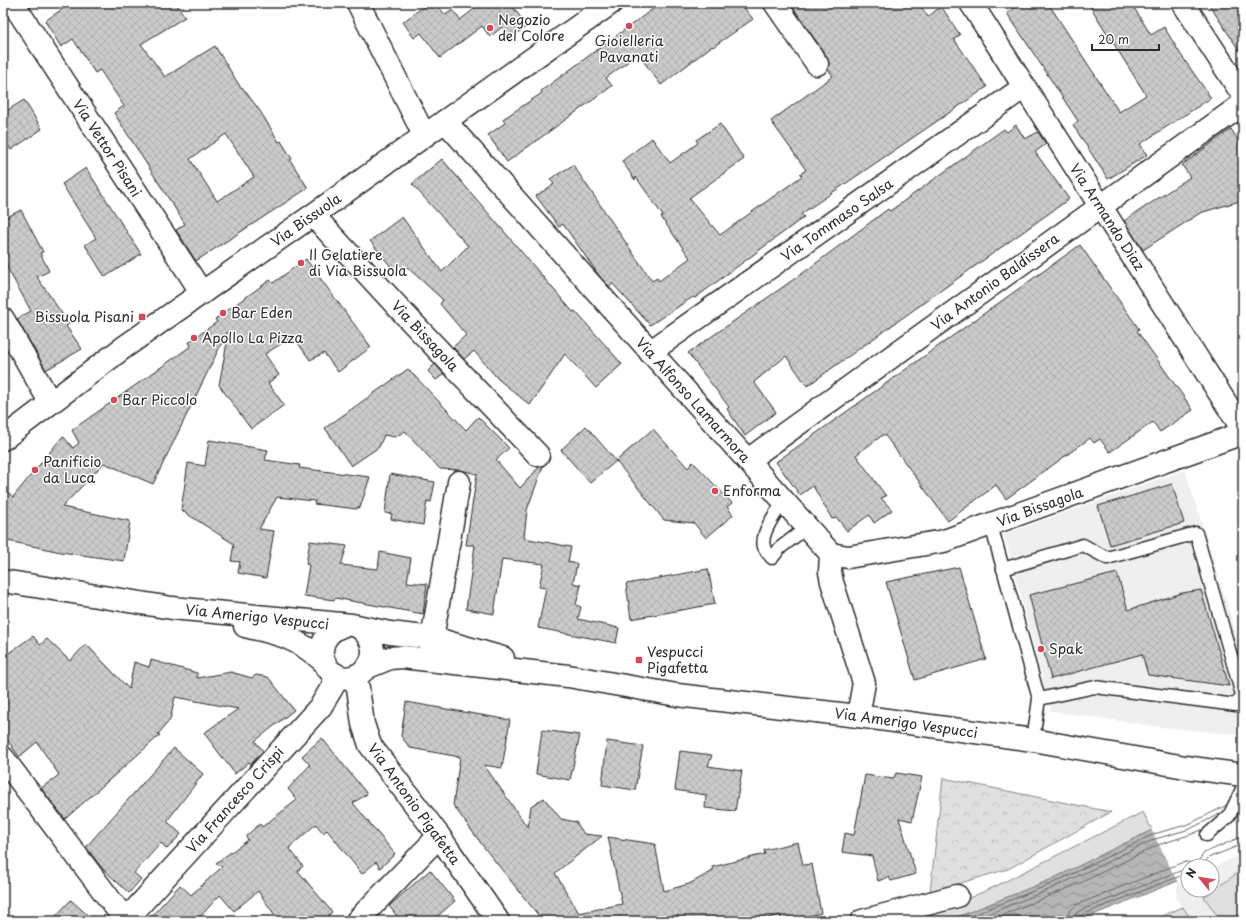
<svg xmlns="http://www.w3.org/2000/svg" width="1246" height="924" viewBox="0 0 1246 924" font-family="'Playpen Sans',sans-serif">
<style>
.built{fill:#efefef}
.grass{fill:#e0e0e0;stroke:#868686}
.park{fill:url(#park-crowns);stroke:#868686}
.water{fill:url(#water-waves);stroke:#7e7e7e}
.pier{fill:#fff}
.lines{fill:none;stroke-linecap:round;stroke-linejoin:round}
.shore{stroke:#636363;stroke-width:1}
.building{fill:url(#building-cross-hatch);stroke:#2b2b2b;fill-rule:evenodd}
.lane-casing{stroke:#2b2b2b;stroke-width:15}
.street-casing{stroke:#2b2b2b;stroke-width:25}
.secondary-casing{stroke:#2b2b2b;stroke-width:25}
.lane{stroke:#fff;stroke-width:12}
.street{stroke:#fff;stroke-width:22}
.secondary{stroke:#fff;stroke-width:22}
.poi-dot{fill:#d1495b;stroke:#fff;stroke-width:1.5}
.labels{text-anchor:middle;stroke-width:3;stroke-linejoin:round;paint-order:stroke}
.poi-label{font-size:14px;fill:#2b2b2b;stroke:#fff;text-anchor:start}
.street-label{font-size:14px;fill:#2b2b2b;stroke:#fff}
</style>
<defs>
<pattern id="park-crowns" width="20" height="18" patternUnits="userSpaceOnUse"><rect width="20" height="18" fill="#e0e0e0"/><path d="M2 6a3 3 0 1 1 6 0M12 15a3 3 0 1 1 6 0" fill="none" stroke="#c0c0c0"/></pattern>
<pattern id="water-waves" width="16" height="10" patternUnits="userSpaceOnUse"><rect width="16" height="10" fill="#b6b6b6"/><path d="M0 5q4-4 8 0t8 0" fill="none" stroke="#949494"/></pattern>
<pattern id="building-cross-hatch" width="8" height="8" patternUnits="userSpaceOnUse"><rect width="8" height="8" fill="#cbcbcb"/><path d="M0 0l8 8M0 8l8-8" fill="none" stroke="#aeaeae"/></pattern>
</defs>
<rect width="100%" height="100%" fill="#fff"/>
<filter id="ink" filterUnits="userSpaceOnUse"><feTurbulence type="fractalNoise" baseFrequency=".025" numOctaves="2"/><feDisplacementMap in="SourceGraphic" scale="8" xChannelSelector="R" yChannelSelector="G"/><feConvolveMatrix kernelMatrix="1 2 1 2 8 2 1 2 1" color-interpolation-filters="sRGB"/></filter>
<g filter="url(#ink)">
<g class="built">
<polygon points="1185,470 1243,655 1243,735 1162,727 1051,711 1004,534"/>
<polygon points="1243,854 1243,921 1150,921 1182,907 1176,899 1178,881 1188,877 1188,890 1212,890 1212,867"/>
</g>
<g class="grass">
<polygon points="1143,812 1152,830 1050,880 947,921 893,921 949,907 994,887"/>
<polygon points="1243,869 1243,912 1230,921 1221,921 1204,897"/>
<polygon points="1183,907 1192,921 1150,921"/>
</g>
<polygon class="park" points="943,778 1111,812 1008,869 930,892"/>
<polygon class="water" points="1243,792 1212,866 1188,866 1178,881 1078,921 947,921 1050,880 1152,830 1187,820"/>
<polygon class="pier" points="1243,790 1243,853 1212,868 1212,866 1188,866 1188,879 1178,883 1151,829 1187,818"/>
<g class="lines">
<g class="shore">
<polyline points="1203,866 1208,858 1243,844"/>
<polyline points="958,921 1051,884 1154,834 1189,824 1227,805"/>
<polyline points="971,921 1053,888 1155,839 1190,829 1223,812"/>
<polyline points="987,921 1076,885 1158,845 1192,834 1204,829"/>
<polyline points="1067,921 1069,912 1076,905 1181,863 1187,862 1196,864 1204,853 1236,839 1243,838"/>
<polyline points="1073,921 1075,915 1079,911 1188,868"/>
<polyline points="1078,921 1081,915 1188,873"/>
</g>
</g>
<g class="building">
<path d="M71,3H176L185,17L141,44L165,77L215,46L241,88L242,87L260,111L279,142L281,141L292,159L290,160L308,188L196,261L176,230L185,224L114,113L124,106L100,70L95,73L73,39L61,47L45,21ZM226,134L254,177L217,201L190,159Z"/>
<polygon points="428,3 436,3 445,15 453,10 460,20 482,3 510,3 527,26 510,38 502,27 490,37 482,26 440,58 421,33 414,38 403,22"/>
<polygon points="661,3 740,3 753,19 713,47 712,46 661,85 638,54 606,78 612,86 507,162 488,135 505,123 503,119 542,93 541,91"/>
<polygon points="790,3 919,3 928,17 941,6 960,35 954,39 987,87 801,214 804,217 695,298 693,297 650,325 613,284 609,286 600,277 563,224 559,227 536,196 554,184 550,179 573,165 652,281 657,278 659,281 690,258 661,217 663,216 636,177 635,180 622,161 652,138 670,163 698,143 696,140 720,124 744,159 689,198 720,235 802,176 800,174 806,170 771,121 833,76 828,69 829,63 827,57"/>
<polygon points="1022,3 1048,3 1119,112 1146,95 1088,3 1131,3 1151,35 1164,27 1181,55 1211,98 1140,144 1147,155 1108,179 1073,125 1078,121 1007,13"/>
<polygon points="1208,3 1243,3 1243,56"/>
<polygon points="24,100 42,129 11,150 3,138 3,113"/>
<polygon points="1016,125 1025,139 1038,132 1046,144 1035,152 1069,199 807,386 786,356 754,382 776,412 745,436 727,409 729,407 688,353 803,273 888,209 890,211 1004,129 1007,132"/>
<polygon points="1231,129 1243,148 1243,200 1200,213 1143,250 1124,221 1190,177 1182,165"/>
<polygon points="442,159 573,312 575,311 622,364 596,388 565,354 530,405 498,379 474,351 464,359 453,347 466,335 440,304 443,300 407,267 397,274 370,241 402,217 442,272 468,246 412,184"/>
<polygon points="86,168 141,254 105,277 85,245 96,238 62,184"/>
<polygon points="21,210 43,252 40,253 49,271 37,277 69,324 66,326 82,349 46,370 17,319 31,311 3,260 3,219"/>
<polygon points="1080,245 1139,329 1137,331 1193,410 1160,432 1153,422 1110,452 1100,439 1094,443 1090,438 1006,499 996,485 948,521 884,434 856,455 886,496 881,498 892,510 874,523 869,515 847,531 837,518 832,519 813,486 800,495 776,462"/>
<polygon points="306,259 371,347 338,372 324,353 310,360 293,336 265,354 279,375 268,383 284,405 251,429 219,385 229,332 227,332 153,484 104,463 62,507 130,521 124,561 61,552 3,540 3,489 13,497 63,436 73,448 79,443 72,430 191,346 189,342 217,322 215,319 270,280 273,283"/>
<polygon points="435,364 444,374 436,380 428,371"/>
<polygon points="408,369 466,430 478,417 509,448 496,460 520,488 539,467 543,466 527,510 524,538 571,547 568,562 577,564 573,583 581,585 576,605 581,607 578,619 619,628 616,643 538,628 546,588 539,587 544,564 502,559 494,614 466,609 475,545 466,545 477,474 461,470 440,469 405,431 395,437 384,435 379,447 351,466 325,428"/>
<polygon points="586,426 616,461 590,483 561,450"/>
<polygon points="653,429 688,468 693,462 732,503 727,507 733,515 706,538 694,523 664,520 616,461"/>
<polygon points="209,440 268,450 265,460 300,465 299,468 370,477 360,508 358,507 357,509 314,504 315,501 277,497 259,529 274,531 266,578 238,573 240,562 231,561 234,544 181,510 188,463 205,466"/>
<polygon points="390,474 435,482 431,502 427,501 423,525 391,519 392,514 385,513"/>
<polygon points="1172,484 1184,523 1110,545 1098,506"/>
<polygon points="310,541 347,546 341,565 378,569 380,552 411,558 407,582 427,584 423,614 335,598 334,600 304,596 309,565 306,564"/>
<polygon points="959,567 986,659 915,680 886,582"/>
<polygon points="708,569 715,604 631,619 626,584"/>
<polygon points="1117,573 1128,610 1182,593 1201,590 1229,686 1148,675 1142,654 1051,679 1029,595"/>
<polygon points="33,636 40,645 47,639 70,661 86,644 129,689 134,662 149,667 151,660 197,673 197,678 231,672 252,678 256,675 268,677 294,710 255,741 263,751 251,764 249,762 235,774 204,733 238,709 175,697 170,720 158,734 160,735 65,819 41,788 59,775 37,742 19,757 3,733 3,657"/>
<polygon points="406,702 510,720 502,768 484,765 528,828 531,806 544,798 561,819 576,822 584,834 602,836 555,873 579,913 622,904 608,837 655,844 664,891 689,884 713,871 712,867 765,854 764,850 798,842 803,865 812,864 821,913 788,921 782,921 780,915 757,921 543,921 486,850 453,805 460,757 410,748 401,736"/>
<polygon points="542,730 580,735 570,780 536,774"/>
<polygon points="322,738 367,794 353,803 395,854 380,868 376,862 362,874 327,830 323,833 316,824 289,848 303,866 298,871 332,912 323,921 279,921 258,891 234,911 220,895 196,921 147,921 180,885 191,895 222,867 216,863 248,840 246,836 260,824 262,827 297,800 288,789 310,765 302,756"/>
<polygon points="607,741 643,746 635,790 602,785"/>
<polygon points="174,748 203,774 167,821 181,834 167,849 161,843 134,873 141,879 129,893 102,868 86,847"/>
<polygon points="680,751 712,755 708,766 742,771 735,811 705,808 706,795 675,790"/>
<polygon points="896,773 922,777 912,821 899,818 916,874 891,881 889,877 878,881 872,856 842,852 845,833 854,835 865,775 893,779"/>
<polygon points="430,870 455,901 432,921 401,921 389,906"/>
<polygon points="71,900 94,921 51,921"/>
</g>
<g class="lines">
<g class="lane-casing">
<g id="lane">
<path d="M785,502C776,511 760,534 764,547C766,551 769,555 772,558L780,548L806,528"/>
<polyline points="991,525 1039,699 1033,740"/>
<polyline points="1003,569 1083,545 1107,558 1196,533 1242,695 1236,705 1095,687 1039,699"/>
<polyline points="1207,835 1229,816 1243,787"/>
</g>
</g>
<g class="street-casing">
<g id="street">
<polyline points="13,3 202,293"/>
<polyline points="358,3 424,135"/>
<polyline points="775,3 817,64"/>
<polyline points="971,3 1243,430"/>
<polyline points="1183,3 1243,95"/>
<polyline points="445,121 831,554 830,572 832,582 864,683 858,716"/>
<polyline points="313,215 408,318 538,455"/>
<polyline points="3,319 50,402"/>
<polyline points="650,352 1024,87"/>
<polyline points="748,460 1243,104"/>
<polyline points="831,554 848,557 944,541 1243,433"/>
<polyline points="429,656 459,482"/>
<polyline points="353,677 358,688 363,724 370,745 439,836 498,921"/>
<polyline points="3,758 126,921"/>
<polyline points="125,921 321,706 333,686 335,674"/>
<polyline points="357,921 439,836"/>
<polyline points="862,921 957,896"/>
</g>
</g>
<g class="secondary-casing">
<g id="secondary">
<polyline points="3,439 123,348 313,215 611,3"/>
<polyline points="3,581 172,608 352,625 390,633 433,638 503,658"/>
<path d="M245,626C279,634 296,637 323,661"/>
<path d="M342,626C331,630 323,637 322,650C321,656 324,662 327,667C348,697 396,657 360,628"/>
<polyline points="368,667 390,658 402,657 568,676 677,695 858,716 1033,740 1185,767 1243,775"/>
</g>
</g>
<use href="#lane" class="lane"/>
<use href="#street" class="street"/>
<use href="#secondary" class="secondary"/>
</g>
</g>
<g class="poi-dot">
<circle cx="629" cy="26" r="4"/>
<circle cx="490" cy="28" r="4"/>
<circle cx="301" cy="263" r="4"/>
<circle cx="223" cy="313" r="4"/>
<rect x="138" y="313" width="8" height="8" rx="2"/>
<circle cx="194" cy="338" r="4"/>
<circle cx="114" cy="400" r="4"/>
<circle cx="35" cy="470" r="4"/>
<circle cx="715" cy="491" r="4"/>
<circle cx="1041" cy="649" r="4"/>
<rect x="635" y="656" width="8" height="8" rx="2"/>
</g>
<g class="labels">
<g class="poi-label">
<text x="498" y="25">Negozio<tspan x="498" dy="16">del Colore</tspan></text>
<text x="629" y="46" text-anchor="middle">Gioielleria<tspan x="629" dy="16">Pavanati</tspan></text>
<text x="309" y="260">Il Gelatiere<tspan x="309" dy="16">di Via Bissuola</tspan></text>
<text x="231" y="318">Bar Eden</text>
<text x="134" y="322" text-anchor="end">Bissuola Pisani</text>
<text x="202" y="343">Apollo La Pizza</text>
<text x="122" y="405">Bar Piccolo</text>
<text x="43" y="467">Panificio<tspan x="43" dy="16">da Luca</tspan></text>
<text x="723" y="496">Enforma</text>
<text x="1049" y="654">Spak</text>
<text x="647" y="657">Vespucci<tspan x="647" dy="16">Pigafetta</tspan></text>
</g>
<g class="street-label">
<text transform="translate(107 148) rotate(57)" y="5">Via Vettor Pisani</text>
<text transform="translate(1107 217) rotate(57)" y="5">Via Armando Diaz</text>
<text transform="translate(306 220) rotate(-35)" y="5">Via Bissuola</text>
<text transform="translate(837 220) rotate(-35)" y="5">Via Tommaso Salsa</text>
<text transform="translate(995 282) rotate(-36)" y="5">Via Antonio Baldissera</text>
<text transform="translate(425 336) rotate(47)" y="5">Via Bissagola</text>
<text transform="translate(693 400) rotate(48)" y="5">Via Alfonso Lamarmora</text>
<text transform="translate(1040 507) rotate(-20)" y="5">Via Bissagola</text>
<text transform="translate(257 617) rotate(6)" y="5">Via Amerigo Vespucci</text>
<text transform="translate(906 723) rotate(8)" y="5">Via Amerigo Vespucci</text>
<text transform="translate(235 800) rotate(-48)" y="5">Via Francesco Crispi</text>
<text transform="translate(414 804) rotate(54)" y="5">Via Antonio Pigafetta</text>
</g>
</g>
<rect width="1246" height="924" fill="none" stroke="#fff" stroke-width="16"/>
<rect x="8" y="8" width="1230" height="908" fill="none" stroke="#2b2b2b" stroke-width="1.5" filter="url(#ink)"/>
<g transform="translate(1200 878) rotate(300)"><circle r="19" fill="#ffffff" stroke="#aaaaaa"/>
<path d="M0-3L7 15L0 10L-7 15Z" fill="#d1495b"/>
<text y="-6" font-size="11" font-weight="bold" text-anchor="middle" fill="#2b2b2b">N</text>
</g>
<path d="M1092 44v6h67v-6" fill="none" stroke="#2b2b2b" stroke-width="2"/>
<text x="1098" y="44" font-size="12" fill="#2b2b2b" stroke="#ffffff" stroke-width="3" paint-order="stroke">20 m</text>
</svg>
